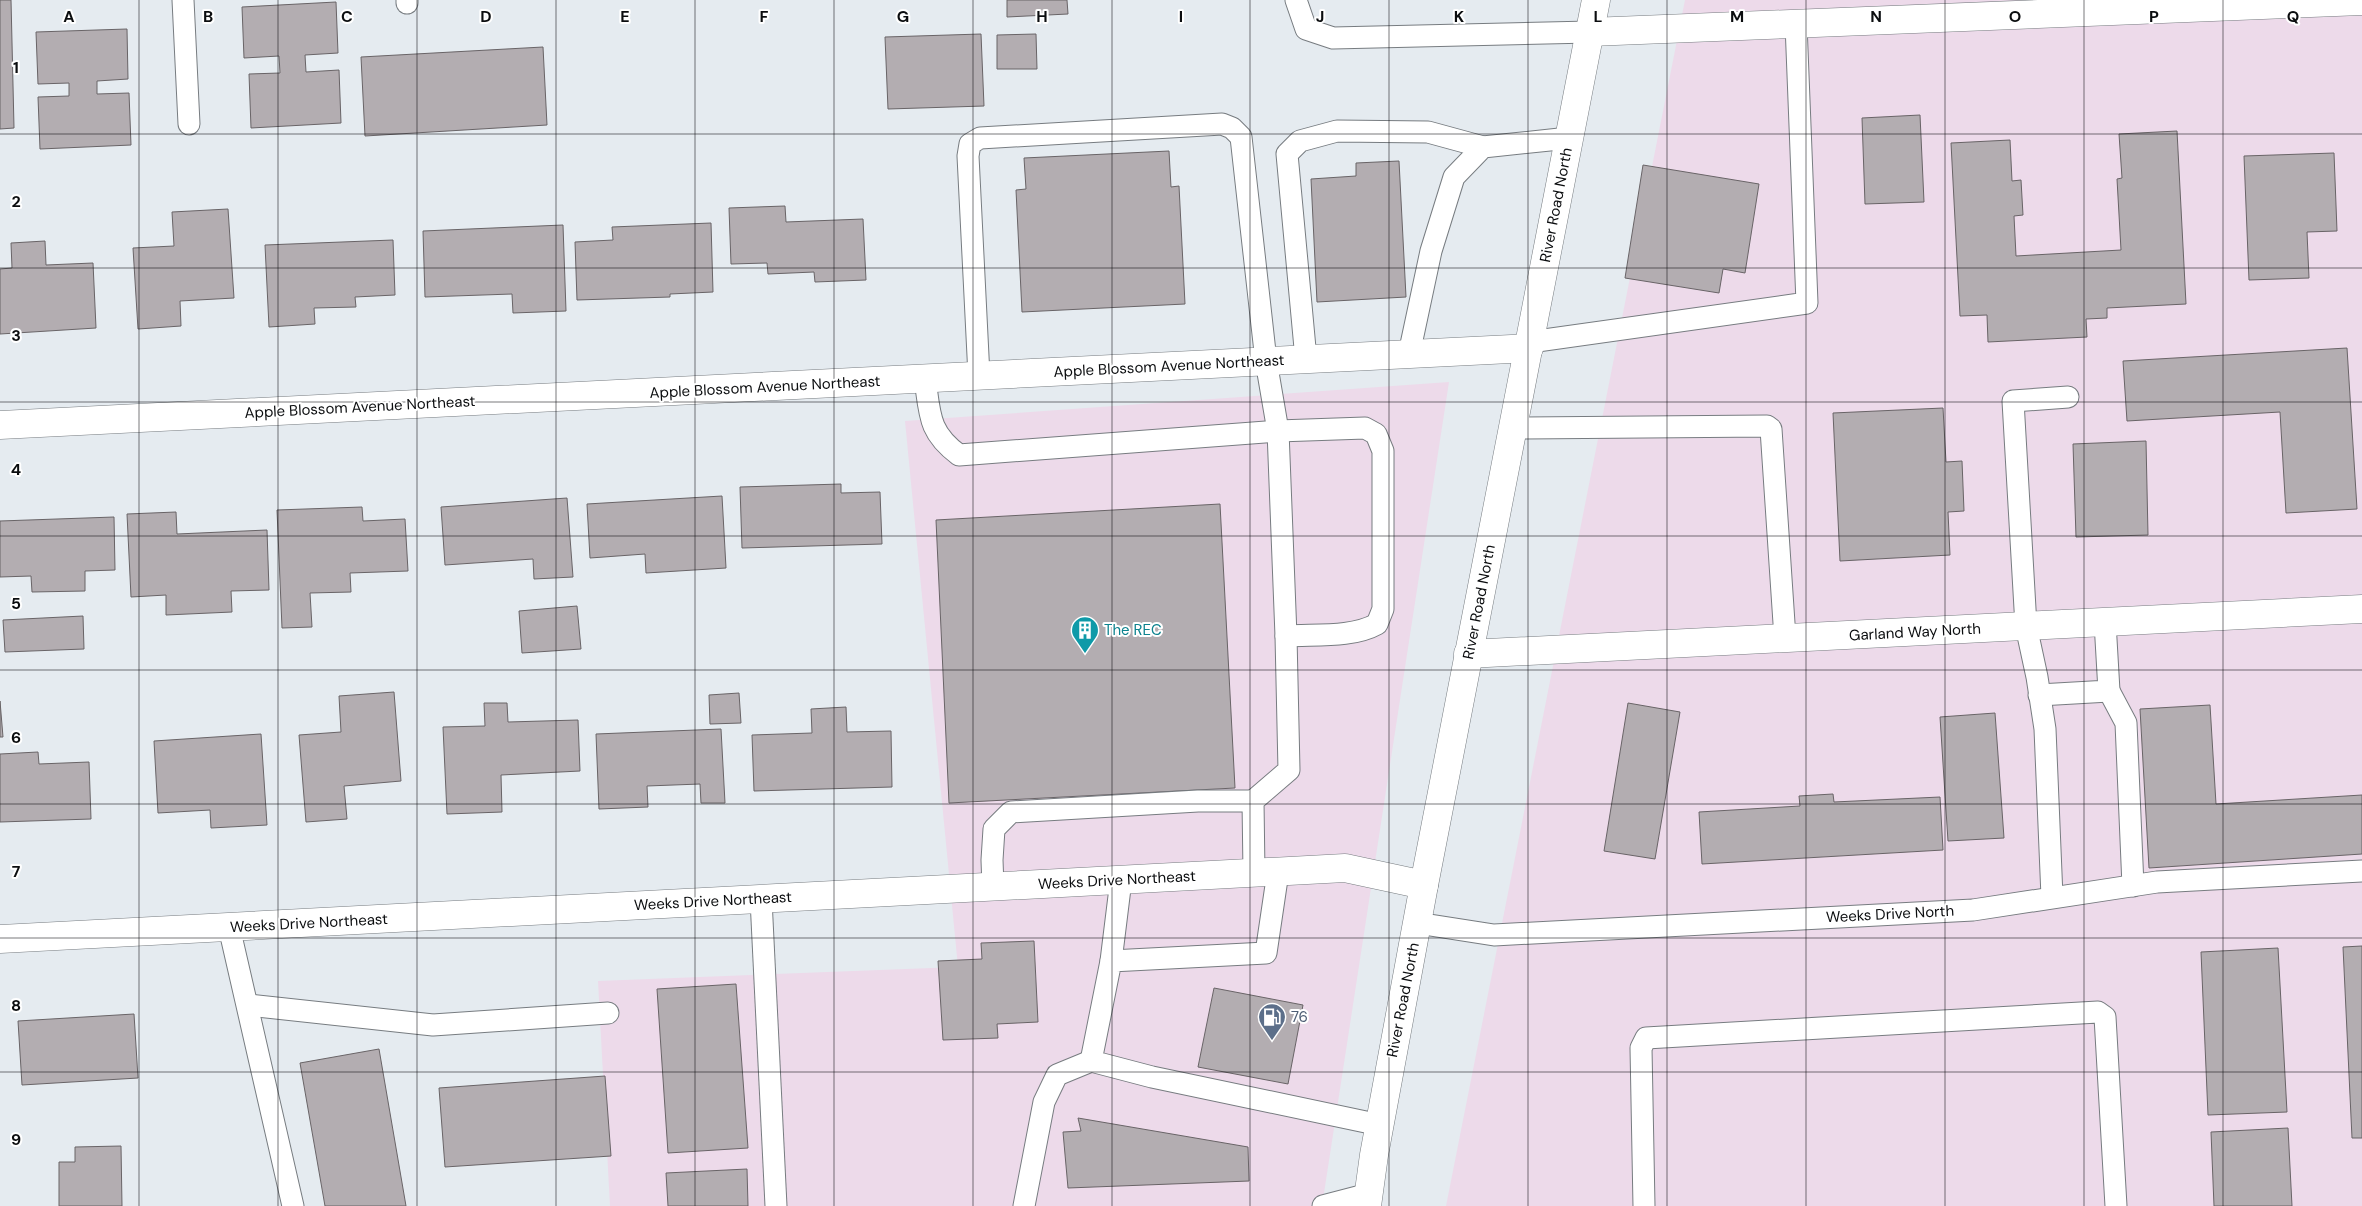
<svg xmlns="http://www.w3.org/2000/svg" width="2362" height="1206" viewBox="0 0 2362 1206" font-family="'DM Sans',sans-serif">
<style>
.commercial{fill:#eddaea}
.building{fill:#b3adb1;stroke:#696467}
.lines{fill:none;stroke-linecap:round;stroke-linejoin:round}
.service-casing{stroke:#777c80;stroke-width:23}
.minor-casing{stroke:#777c80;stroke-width:29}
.primary-casing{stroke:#777c80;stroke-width:29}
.service{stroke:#fff;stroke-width:21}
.minor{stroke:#fff;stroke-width:28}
.primary{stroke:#fff;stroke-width:28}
.grid{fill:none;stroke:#0b0d0f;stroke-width:1;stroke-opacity:0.55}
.labels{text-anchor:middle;stroke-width:4;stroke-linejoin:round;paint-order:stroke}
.street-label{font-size:15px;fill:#0b0d0f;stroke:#fff}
.culture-label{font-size:15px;fill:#0d838f;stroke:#fff;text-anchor:start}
.service-label{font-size:15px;fill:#4e5e75;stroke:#fff;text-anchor:start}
.grid-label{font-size:16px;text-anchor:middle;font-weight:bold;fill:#0b0d0f;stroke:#fff;stroke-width:4;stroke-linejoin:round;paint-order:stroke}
</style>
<rect width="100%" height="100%" fill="#e5ebf0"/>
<g class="commercial">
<polygon points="1685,0 2362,0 2362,1206 1446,1206"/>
<polygon points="1449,382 1322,1206 610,1206 598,981 958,967 905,421"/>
</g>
<g class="building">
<polygon points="0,0 11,0 14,128 0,129"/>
<polygon points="1007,0 1067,0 1068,14 1007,17"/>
<polygon points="336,2 338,53 305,55 306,72 339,70 341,123 251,128 249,74 280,73 279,56 244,58 242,7"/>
<polygon points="127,29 128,79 97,81 97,94 129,93 131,145 40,149 38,97 69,96 69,83 38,84 36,32"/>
<polygon points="981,34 984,106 888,109 885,37"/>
<polygon points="1036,34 1037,69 997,69 997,35"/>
<polygon points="543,47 547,125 365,136 361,57"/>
<polygon points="1920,115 1924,202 1865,204 1862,118"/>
<polygon points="2177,131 2186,304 2107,308 2107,318 2086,319 2087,337 1988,342 1987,315 1960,316 1951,143 2010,140 2012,181 2021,180 2023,215 2014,216 2016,256 2121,250 2117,179 2122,178 2119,134"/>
<polygon points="1169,151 1171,187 1179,186 1185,304 1022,312 1016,190 1026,189 1024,158"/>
<polygon points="2334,153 2337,231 2307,232 2309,278 2249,280 2244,156"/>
<polygon points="1399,161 1406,297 1317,302 1311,179 1356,176 1356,163"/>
<polygon points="1643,165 1759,184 1745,273 1723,269 1719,293 1625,278"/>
<polygon points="785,206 786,222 863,219 866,280 815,282 814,272 768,274 767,263 731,264 729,208"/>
<polygon points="228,209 234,298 180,301 181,326 138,329 133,248 174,246 172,212"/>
<polygon points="711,223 713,292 670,294 670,297 577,300 575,242 613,240 612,227"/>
<polygon points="563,225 566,311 513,313 512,294 425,297 423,231"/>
<polygon points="393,240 395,295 355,297 356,307 314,308 315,324 269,327 265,245"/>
<polygon points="45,241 46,265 93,263 96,328 0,334 0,269 12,268 11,243"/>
<polygon points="2347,348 2357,509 2286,513 2280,412 2127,421 2123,361"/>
<polygon points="1943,408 1946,462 1962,461 1964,511 1948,512 1950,555 1840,561 1833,413"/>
<polygon points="2146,441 2148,535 2076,537 2073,444"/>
<polygon points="841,484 841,493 880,492 882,544 742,548 740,487"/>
<polygon points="722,496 726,568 646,573 645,554 590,558 587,504"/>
<polygon points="567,498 573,577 534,579 533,559 445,565 441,507"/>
<polygon points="1220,504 1235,788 949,803 936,520"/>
<polygon points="362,507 363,521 405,519 408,571 350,573 351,592 310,593 312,627 282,628 277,510"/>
<polygon points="176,512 177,534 267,530 269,590 231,591 232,612 166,615 166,595 131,597 127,514"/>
<polygon points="114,517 115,570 85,571 85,591 32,592 31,576 0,577 0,521"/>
<polygon points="577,606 581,649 522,653 519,611"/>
<polygon points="83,616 84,649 5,652 3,620"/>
<polygon points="394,692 401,781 344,786 347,819 306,822 299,735 341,732 339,696"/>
<polygon points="739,693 741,723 710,724 709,695"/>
<polygon points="0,701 3,737 0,737"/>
<polygon points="484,703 507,703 508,722 578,720 580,771 501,775 502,812 447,814 443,727 485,726"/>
<polygon points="1628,703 1680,712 1655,859 1604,851"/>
<polygon points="2210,705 2216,804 2362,795 2362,854 2149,868 2140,709"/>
<polygon points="846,707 847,732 891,731 892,787 754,791 752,735 812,733 811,709"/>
<polygon points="1995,713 2004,838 1948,841 1940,717"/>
<polygon points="721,729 725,803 701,803 700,784 647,786 648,807 599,809 596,734"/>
<polygon points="261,734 267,825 211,828 210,810 158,813 154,741"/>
<polygon points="38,752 39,764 89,762 91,819 0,822 0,754"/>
<polygon points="1833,794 1834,802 1940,797 1943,850 1702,864 1699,812 1800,806 1799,796"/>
<polygon points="1034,941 1038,1022 997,1024 998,1038 943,1040 938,961 982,959 981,943"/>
<polygon points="2362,946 2362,1138 2352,1138 2343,947"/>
<polygon points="2278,948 2287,1112 2208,1115 2201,952"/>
<polygon points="736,984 748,1148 668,1153 657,989"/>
<polygon points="1214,988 1303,1005 1288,1084 1198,1067"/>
<polygon points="134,1014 138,1078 22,1085 18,1021"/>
<polygon points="379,1049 406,1206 325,1206 300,1063"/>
<polygon points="605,1076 611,1156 445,1167 439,1088"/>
<polygon points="1078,1118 1248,1147 1249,1181 1068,1188 1063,1132 1081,1131"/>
<polygon points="2288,1128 2292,1206 2214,1206 2211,1132"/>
<polygon points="121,1146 122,1206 59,1206 59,1162 75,1162 75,1147"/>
<polygon points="747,1169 748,1206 668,1206 666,1173"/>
</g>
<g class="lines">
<g class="service-casing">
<g id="service">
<polyline points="183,0 189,124"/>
<polyline points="407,0 407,3"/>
<polyline points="1296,0 1306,29 1333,38 1590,32"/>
<polyline points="1530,342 1807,303 1796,24"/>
<polyline points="1409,354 1431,251 1454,177 1483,147 1569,138"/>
<polyline points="1306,359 1287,154 1300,141 1337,131 1428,132 1483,147"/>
<polyline points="979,376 968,156 970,144 980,138 1222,124 1232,128 1241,137 1266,361 1278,431 1286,636 1289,770 1253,801 1254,873"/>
<path d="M925,379C930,414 928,432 959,455L1278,431L1365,428L1376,434L1383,451V609L1377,624C1352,638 1315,634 1286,636"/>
<polyline points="1513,428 1767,426 1771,429 1785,638"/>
<polyline points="2109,691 2126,723 2133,886"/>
<polyline points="2039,695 2109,691 2105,622"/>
<polyline points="1278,872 1266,953 1111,961 1091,1061 1152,1077 1380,1125"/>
<polyline points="993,887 992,860 994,829 1011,812 1198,801 1253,801"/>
<polyline points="2052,897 2045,729 2037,677 2026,626 2013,401 2068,397"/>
<polyline points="761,899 776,1206"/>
<polyline points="1417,923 1494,935 1973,910 2157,882 2362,871"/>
<polyline points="229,927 293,1206"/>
<polyline points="1111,961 1121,880"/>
<polyline points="248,1005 433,1025 608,1013"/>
<polyline points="1024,1206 1044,1102 1057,1075 1091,1061"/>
<polyline points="1323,1206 1369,1194"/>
<polyline points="1644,1206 1641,1048 1646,1038 2098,1012 2105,1017 2116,1206"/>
</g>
</g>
<g class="minor-casing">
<g id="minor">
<polyline points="1590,32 2362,1"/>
<polyline points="0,425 1529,348"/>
<polyline points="1468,654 2362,609"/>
<polyline points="0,939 1345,868 1424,885"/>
</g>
</g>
<g class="primary-casing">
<polyline id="primary" points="1367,1206 1374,1155 1424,885 1596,0"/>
</g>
<use href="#service" class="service"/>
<use href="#minor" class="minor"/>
<use href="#primary" class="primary"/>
</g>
<path class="grid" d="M139,0V1206M278,0V1206M417,0V1206M556,0V1206M695,0V1206M834,0V1206M973,0V1206M1112,0V1206M1250,0V1206M1389,0V1206M1528,0V1206M1667,0V1206M1806,0V1206M1945,0V1206M2084,0V1206M2223,0V1206M0,134H2362M0,268H2362M0,402H2362M0,536H2362M0,670H2362M0,804H2362M0,938H2362M0,1072H2362"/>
<defs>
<g id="building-pin" transform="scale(1.4375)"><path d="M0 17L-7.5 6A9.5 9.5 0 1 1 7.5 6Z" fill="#0f9aa8" stroke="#fff"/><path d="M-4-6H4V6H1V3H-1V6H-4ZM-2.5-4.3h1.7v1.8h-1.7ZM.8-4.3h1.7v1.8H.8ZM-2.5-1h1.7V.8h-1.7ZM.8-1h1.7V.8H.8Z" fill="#fff"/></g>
<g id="fuel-pin" transform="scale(1.4375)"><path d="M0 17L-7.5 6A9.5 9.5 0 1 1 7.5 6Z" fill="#5c6f8a" stroke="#fff"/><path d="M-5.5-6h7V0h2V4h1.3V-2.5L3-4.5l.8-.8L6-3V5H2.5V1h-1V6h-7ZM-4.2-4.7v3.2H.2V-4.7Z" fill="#fff"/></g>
</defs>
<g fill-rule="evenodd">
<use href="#building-pin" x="1085" y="630"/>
<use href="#fuel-pin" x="1272" y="1017"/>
</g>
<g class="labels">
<g class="street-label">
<text transform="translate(1556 205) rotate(-79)" y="5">River Road North</text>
<text transform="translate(1169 366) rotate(-3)" y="5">Apple Blossom Avenue Northeast</text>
<text transform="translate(765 387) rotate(-3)" y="5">Apple Blossom Avenue Northeast</text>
<text transform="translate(360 407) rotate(-3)" y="5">Apple Blossom Avenue Northeast</text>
<text transform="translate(1479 602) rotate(-79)" y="5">River Road North</text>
<text transform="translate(1915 632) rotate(-3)" y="5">Garland Way North</text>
<text transform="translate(1117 880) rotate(-3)" y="5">Weeks Drive Northeast</text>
<text transform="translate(713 901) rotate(-3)" y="5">Weeks Drive Northeast</text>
<text transform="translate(1890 914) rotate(-3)" y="5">Weeks Drive North</text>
<text transform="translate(309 923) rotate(-3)" y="5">Weeks Drive Northeast</text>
<text transform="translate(1403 1000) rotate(-79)" y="5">River Road North</text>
</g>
<g class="culture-label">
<text x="1104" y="635">The REC</text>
</g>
<g class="service-label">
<text x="1291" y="1022">76</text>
</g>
</g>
<g class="grid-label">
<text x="69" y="22">A</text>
<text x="208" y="22">B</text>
<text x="347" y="22">C</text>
<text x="486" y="22">D</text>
<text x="625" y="22">E</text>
<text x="764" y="22">F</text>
<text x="903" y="22">G</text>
<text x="1042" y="22">H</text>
<text x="1181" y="22">I</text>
<text x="1320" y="22">J</text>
<text x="1459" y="22">K</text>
<text x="1598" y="22">L</text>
<text x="1737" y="22">M</text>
<text x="1876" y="22">N</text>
<text x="2015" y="22">O</text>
<text x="2154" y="22">P</text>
<text x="2293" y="22">Q</text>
<text x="16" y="73">1</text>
<text x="16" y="207">2</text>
<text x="16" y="341">3</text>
<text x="16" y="475">4</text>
<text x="16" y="609">5</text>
<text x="16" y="743">6</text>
<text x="16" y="877">7</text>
<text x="16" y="1011">8</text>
<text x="16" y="1145">9</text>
</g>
</svg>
